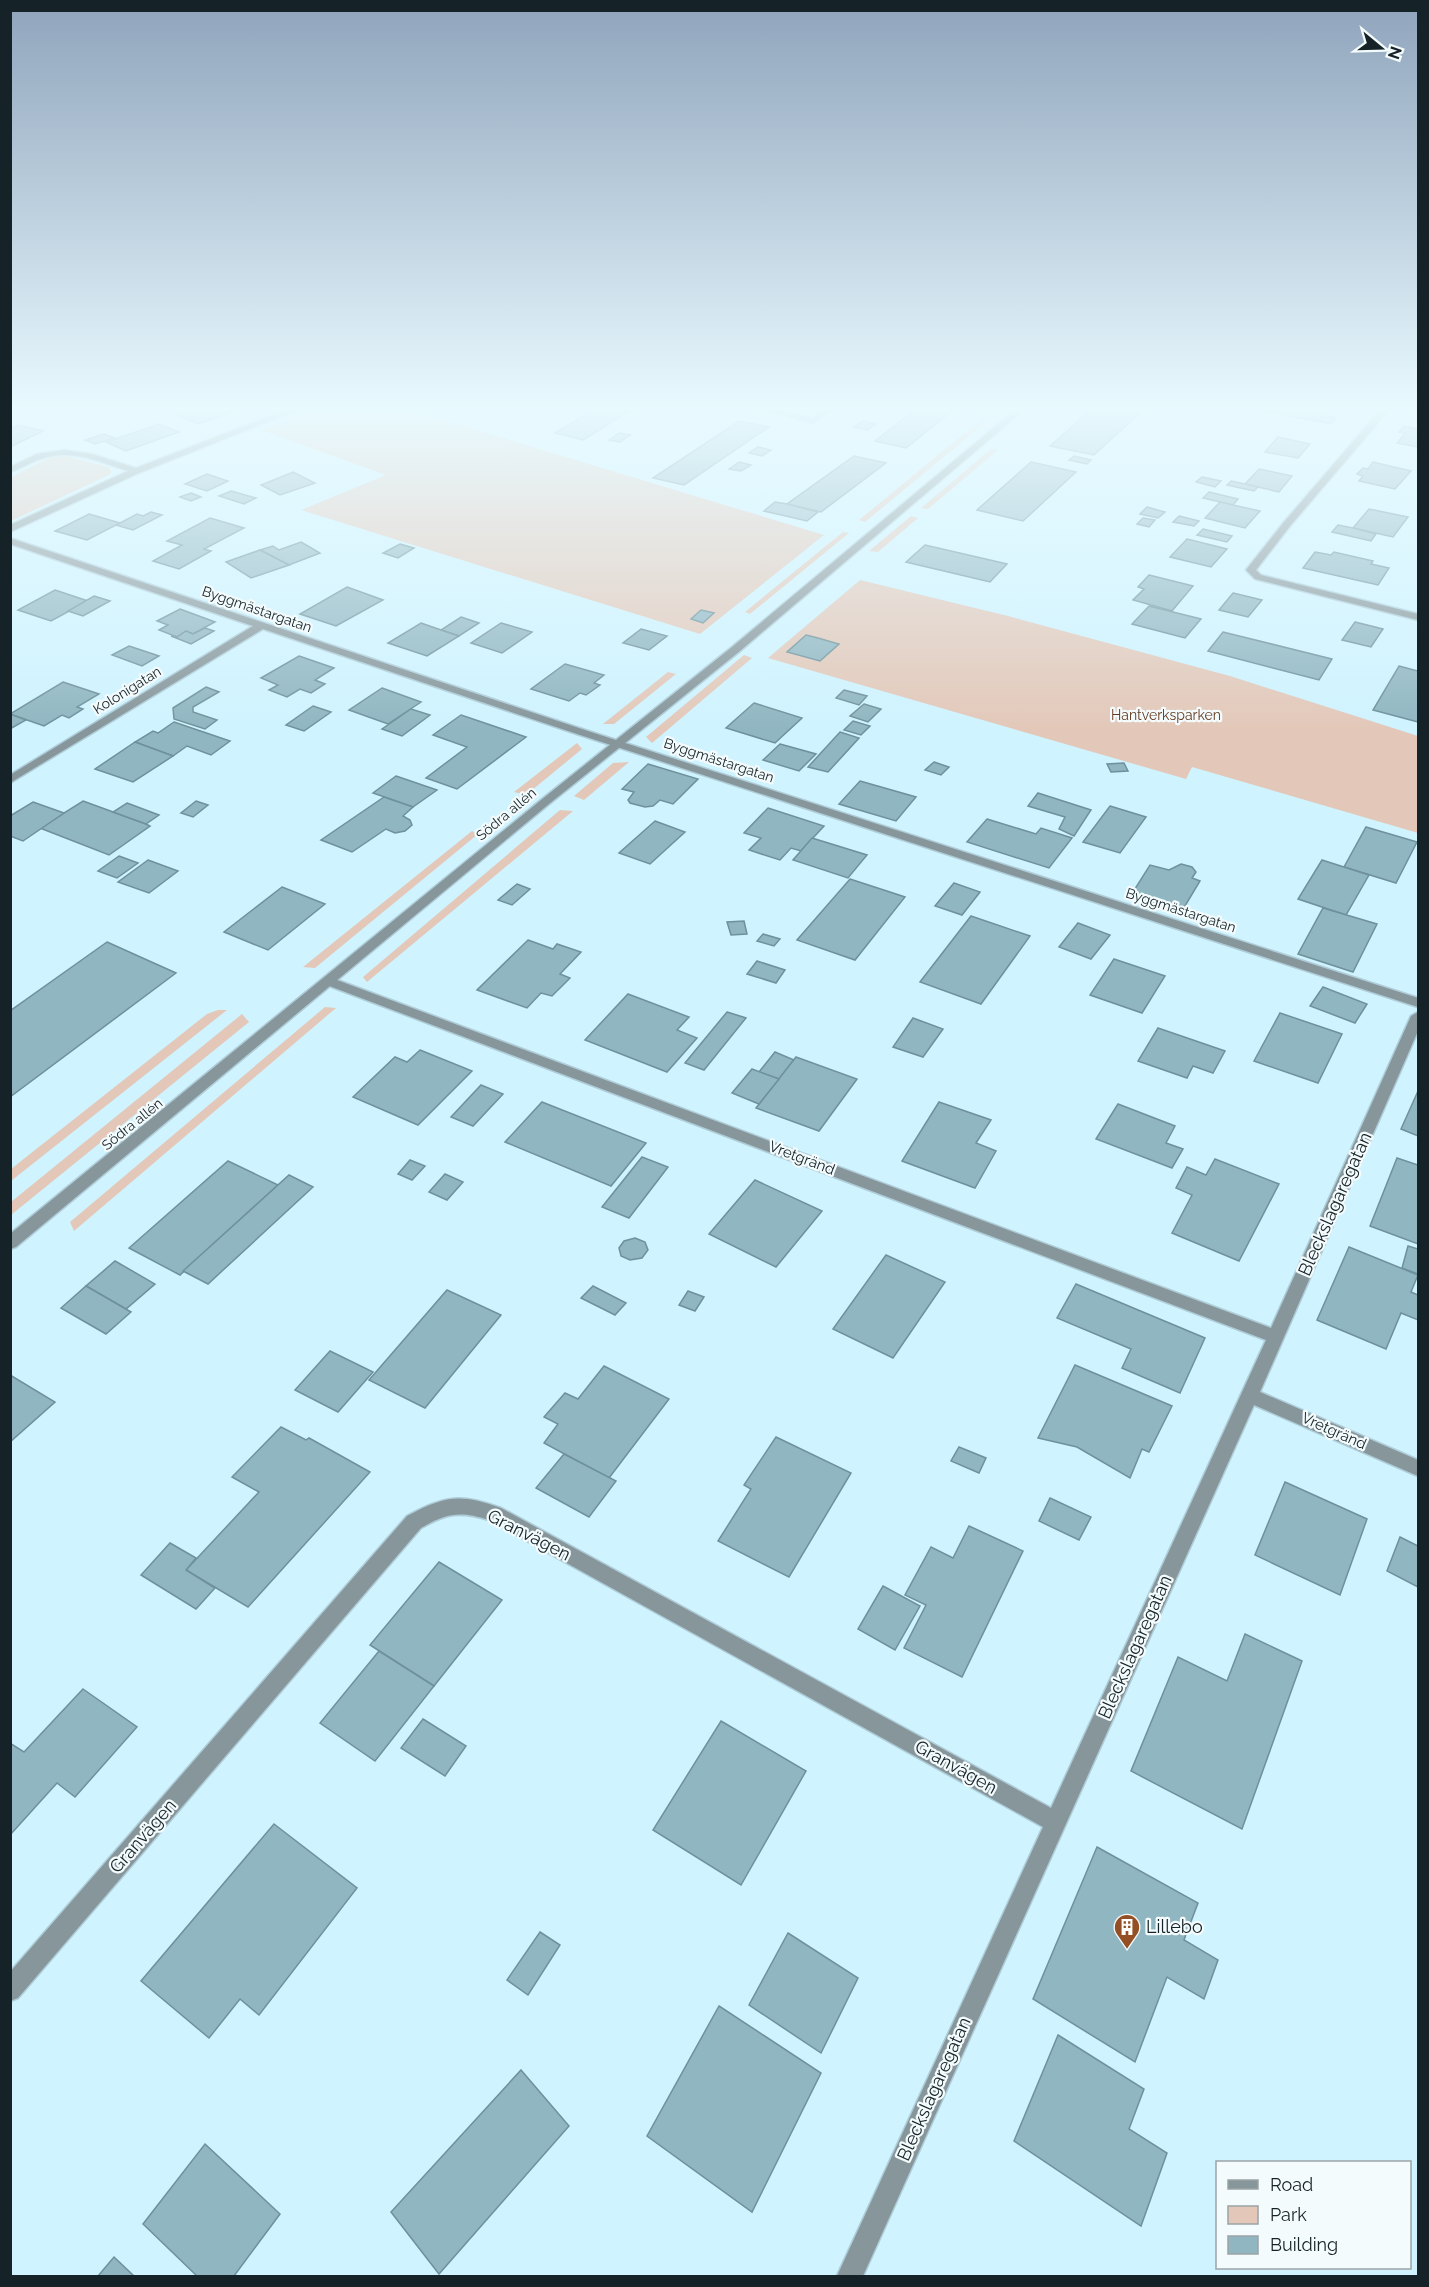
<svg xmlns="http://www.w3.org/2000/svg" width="1429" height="2287" viewBox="0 0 1429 2287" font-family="Raleway,sans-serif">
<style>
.green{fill:#e3c8b9}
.building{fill:#90b6c1;stroke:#6f919b;stroke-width:1.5}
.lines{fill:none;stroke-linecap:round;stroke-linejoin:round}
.minor-casing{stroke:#aecdd8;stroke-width:3}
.tertiary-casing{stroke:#aecdd8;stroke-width:3}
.minor{fill:#87969b;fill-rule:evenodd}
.tertiary{fill:#87969b;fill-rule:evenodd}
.labels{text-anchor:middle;stroke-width:4.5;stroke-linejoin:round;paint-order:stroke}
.far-street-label{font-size:14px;fill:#152227;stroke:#f4fbfd}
.far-park-label{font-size:14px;fill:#663a20;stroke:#f4fbfd}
.street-label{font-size:15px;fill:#152227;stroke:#f4fbfd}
.near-street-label{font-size:18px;fill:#152227;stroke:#f4fbfd}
.near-poi-label{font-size:18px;fill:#152227;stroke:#f4fbfd;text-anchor:start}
</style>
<rect width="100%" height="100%" fill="#cff3ff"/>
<g class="green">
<polygon points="314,409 407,409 824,535 700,634 301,510 386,475 261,430"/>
<polygon points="994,409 1002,409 865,522 859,520"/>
<polygon points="991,449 998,450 928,509 921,508"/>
<polygon points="62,455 108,467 111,470 111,474 11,521 11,477 49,458"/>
<polygon points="911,516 918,518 878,552 869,551"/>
<polygon points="843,532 849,533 750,614 745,612"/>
<polygon points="860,580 1008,616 1230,676 1418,736 1418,833 1192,767 1186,779 768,658"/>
<polygon points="744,655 752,658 652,743 646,737"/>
<polygon points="668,672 676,674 614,724 603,724"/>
<polygon points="577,743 582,749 526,795 514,792"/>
<polygon points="629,762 584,800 574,796 613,763"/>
<polygon points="560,810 573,811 367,982 363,977"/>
<polygon points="472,831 478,834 315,968 303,967"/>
<polygon points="325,1007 336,1008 74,1231 70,1222"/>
<polygon points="218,1010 227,1010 11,1181 11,1169 207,1014"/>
<polygon points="242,1014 249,1022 11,1215 11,1202"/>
</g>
<g class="building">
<polygon points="192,409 238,409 239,410 199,424 176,415"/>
<polygon points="595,409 633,409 583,440 555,433"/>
<polygon points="916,409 955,409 906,448 875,441"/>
<polygon points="1092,409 1123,409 1140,413 1094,455 1050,446"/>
<polygon points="1253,409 1329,409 1323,415 1336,418 1331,424"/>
<polygon points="739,421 769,427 684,485 653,478"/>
<polygon points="863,421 876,424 867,430 854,427"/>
<polygon points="159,424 179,432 126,451 106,442"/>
<polygon points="18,425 43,431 10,447 10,429"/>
<polygon points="1404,426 1418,429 1418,447 1397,443 1405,433 1399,432"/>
<polygon points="619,433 630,435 620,442 609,440"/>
<polygon points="104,434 114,438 95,444 85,440"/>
<polygon points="1278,437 1310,444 1298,458 1265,452"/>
<polygon points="758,447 771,450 762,456 749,453"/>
<polygon points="854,456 886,463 821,512 787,504"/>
<polygon points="1074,456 1091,460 1087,464 1069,460"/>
<polygon points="739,462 751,465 741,471 729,469"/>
<polygon points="1031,462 1076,472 1023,521 977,510"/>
<polygon points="1373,462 1411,471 1395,489 1359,481 1363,476 1357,474 1363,468 1368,469"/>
<polygon points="1259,469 1292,476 1279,492 1245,484"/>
<polygon points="293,472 315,483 280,495 261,485"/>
<polygon points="207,474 228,481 207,491 185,484"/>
<polygon points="1202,477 1221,481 1215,487 1196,482"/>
<polygon points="1231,481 1245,484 1258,487 1254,491 1227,485"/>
<polygon points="231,491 256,498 244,504 219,496"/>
<polygon points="1209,492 1238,499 1233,505 1203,498"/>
<polygon points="191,493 201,497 191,501 180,497"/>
<polygon points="775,502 787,504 818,512 807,521 764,511"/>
<polygon points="1220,502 1233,505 1260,511 1245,528 1205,518"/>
<polygon points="1147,507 1165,512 1158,518 1140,514"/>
<polygon points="1369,509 1408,517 1393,537 1353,528"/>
<polygon points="151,512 162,515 133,530 116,525 137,514 143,516"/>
<polygon points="89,514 120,523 87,540 55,531"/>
<polygon points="1179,516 1199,521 1194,526 1173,522"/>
<polygon points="210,518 244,528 204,549 211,551 179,569 153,561 182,545 167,541"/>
<polygon points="1143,518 1155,520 1149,527 1137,524"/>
<polygon points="1338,525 1353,528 1376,534 1371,541 1332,532"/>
<polygon points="1203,529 1232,536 1227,542 1197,535"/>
<polygon points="1187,539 1227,549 1211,567 1170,557"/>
<polygon points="301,542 320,553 289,565 260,550 273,546 279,550"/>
<polygon points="400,544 414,548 398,558 383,553"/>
<polygon points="925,545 1007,564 990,582 906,562"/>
<polygon points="260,550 289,565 251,578 226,562"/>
<polygon points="1315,552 1331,555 1334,552 1373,561 1371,564 1389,568 1378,585 1303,568"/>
<polygon points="1149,575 1193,586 1172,611 1133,600 1144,589 1138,587"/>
<polygon points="347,587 383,600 336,626 300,614"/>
<polygon points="55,590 88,601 51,621 18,610"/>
<polygon points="1233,593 1262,600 1248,617 1219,610"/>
<polygon points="94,596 110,601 83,616 68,611"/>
<polygon points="1149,606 1201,619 1185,638 1132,624"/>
<polygon points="180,609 215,622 193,634 186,631 177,637 159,630 168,625 157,621"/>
<polygon points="701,610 714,613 703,623 691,619"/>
<polygon points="461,617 479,623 459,636 441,630"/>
<polygon points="1355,622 1383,629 1371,647 1342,640"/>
<polygon points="421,623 441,630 459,636 427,656 388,643"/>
<polygon points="501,623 532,632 502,653 471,643"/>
<polygon points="205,628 214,631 191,644 171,636 177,637 186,631 193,634"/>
<polygon points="641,629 667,636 649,650 623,643"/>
<polygon points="1223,632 1332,659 1319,680 1208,651"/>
<polygon points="806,635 818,638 839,644 820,661 787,652"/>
<polygon points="129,646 159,656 142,666 112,655"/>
<polygon points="299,656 334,668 315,680 325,684 311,693 300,689 287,697 269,690 278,685 261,678"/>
<polygon points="565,664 604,675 594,683 600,685 586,695 580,693 569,701 531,689"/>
<polygon points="1399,666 1418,671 1418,722 1373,710"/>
<polygon points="63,682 99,694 77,707 83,709 69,718 62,715 44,726 10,714"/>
<polygon points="206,687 219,692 193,707 193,712 217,720 205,729 174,719 173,708"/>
<polygon points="382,688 421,702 388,724 349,710"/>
<polygon points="844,690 867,696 859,705 836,698"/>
<polygon points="754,703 802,718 775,743 726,728"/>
<polygon points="864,704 881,709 868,722 850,716"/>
<polygon points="313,706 331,712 304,731 286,725"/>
<polygon points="411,709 430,715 402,736 382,729"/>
<polygon points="10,714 26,720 10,729"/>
<polygon points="461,715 526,737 457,789 426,778 467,747 433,735"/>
<polygon points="853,721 870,726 861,735 844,730"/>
<polygon points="174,722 230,741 211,755 187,746 173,756 135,742 153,731 158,733"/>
<polygon points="840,732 859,738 828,772 808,767"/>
<polygon points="135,742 173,756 133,782 95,769"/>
<polygon points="780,744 816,754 799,771 763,760"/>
<polygon points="934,762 949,767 941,775 925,770"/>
<polygon points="1124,763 1128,771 1111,772 1107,764"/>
<polygon points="648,764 698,779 673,804 660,800 653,806 645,807 630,803 628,800 634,792 622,789"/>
<polygon points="396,776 437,790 413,807 373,793"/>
<polygon points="860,781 916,797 896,821 839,804"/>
<polygon points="1038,793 1091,810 1074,836 1059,829 1065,817 1028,806"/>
<polygon points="384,797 413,807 403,816 410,820 412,825 405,831 395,833 386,829 352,852 321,840"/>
<polygon points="83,801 146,824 150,826 109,855 40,828"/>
<polygon points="196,801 208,805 193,817 181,813"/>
<polygon points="33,802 64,813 23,841 10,836 10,816"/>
<polygon points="127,803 159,815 146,824 113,812"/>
<polygon points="1110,806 1146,817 1120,853 1083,842"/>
<polygon points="768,808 824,826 801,851 791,848 780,860 749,850 761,838 744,833"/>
<polygon points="987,819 1036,834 1041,828 1072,838 1049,868 967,842"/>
<polygon points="655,821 685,832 650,864 619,853"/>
<polygon points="1366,827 1417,842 1396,883 1344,867"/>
<polygon points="812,838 867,855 848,878 793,860"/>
<polygon points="119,856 138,863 117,878 98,871"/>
<polygon points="148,860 178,871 149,893 118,882"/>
<polygon points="1322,860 1369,875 1346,915 1298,899"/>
<polygon points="1181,864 1192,867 1196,872 1192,878 1200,881 1182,911 1131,895 1150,865 1169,870"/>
<polygon points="850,879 905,897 855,960 797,940"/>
<polygon points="954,883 980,892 962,915 935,906"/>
<polygon points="517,884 530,889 512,905 498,900"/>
<polygon points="282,887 325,904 268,950 224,932"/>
<polygon points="1323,908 1377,924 1353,972 1298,954"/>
<polygon points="971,916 1030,936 981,1004 920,982"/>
<polygon points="744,921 747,934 731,935 727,922"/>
<polygon points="1078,923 1110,935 1091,959 1059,947"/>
<polygon points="763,934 780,939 774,946 757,941"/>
<polygon points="528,940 553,949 557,944 581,952 560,974 570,978 552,996 541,993 527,1008 477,990"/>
<polygon points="107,942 176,973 10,1097 10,1011"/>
<polygon points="1114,959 1165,976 1142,1013 1090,995"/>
<polygon points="757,961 785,970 776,983 747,974"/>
<polygon points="1323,987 1367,1004 1355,1023 1310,1006"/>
<polygon points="628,994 689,1017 677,1030 697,1038 667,1072 585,1040"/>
<polygon points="727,1012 746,1018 704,1070 685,1063"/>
<polygon points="1280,1013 1342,1034 1318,1083 1254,1061"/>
<polygon points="913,1018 943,1029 923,1057 893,1047"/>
<polygon points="1158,1028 1225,1051 1213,1073 1193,1066 1187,1078 1138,1061"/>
<polygon points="420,1050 472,1071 418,1125 353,1097 395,1057 407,1062"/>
<polygon points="775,1052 794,1060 779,1079 759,1072"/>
<polygon points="796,1057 857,1079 819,1131 756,1108"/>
<polygon points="752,1069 779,1079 759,1104 732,1093"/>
<polygon points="481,1085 503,1094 473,1126 451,1117"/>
<polygon points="1418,1091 1418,1136 1401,1129"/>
<polygon points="542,1102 646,1143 611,1186 505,1142"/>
<polygon points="939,1102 991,1120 976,1143 996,1151 975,1188 902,1161"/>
<polygon points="1118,1104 1175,1126 1166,1143 1183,1149 1172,1168 1096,1139"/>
<polygon points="642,1157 668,1167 629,1218 602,1207"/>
<polygon points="1397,1158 1418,1165 1418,1244 1370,1226"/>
<polygon points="1215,1159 1279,1184 1239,1261 1172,1233 1192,1195 1176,1188 1187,1167 1206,1175"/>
<polygon points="410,1160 425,1166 412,1180 398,1174"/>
<polygon points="228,1161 278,1185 180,1275 129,1248"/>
<polygon points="445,1174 463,1182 447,1200 429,1192"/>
<polygon points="289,1175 313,1187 208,1284 183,1271"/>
<polygon points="755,1180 822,1211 776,1267 709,1234"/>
<polygon points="635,1238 645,1242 648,1250 642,1258 630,1260 621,1256 619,1248 624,1241"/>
<polygon points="1408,1246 1418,1249 1418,1274 1402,1268"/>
<polygon points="1349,1247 1418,1275 1411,1292 1418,1295 1418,1320 1401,1313 1386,1349 1317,1320"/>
<polygon points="886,1255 945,1282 893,1358 833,1329"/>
<polygon points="115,1261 155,1284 126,1309 86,1286"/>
<polygon points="1076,1284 1205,1338 1180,1393 1122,1368 1131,1349 1057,1318"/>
<polygon points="86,1286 131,1312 106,1334 61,1308"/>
<polygon points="593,1286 626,1303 615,1315 581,1298"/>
<polygon points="447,1290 501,1315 425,1408 369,1380"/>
<polygon points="688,1291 704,1297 695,1311 679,1305"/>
<polygon points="330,1351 373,1372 338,1412 295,1390"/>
<polygon points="1075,1365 1172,1406 1149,1452 1142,1449 1130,1478 1077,1447 1038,1438"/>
<polygon points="604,1366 669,1399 609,1478 544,1443 558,1424 544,1417 565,1393 578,1399"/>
<polygon points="10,1375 55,1402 10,1442"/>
<polygon points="281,1427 306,1440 309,1438 370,1472 248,1607 186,1570 259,1492 232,1477"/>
<polygon points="776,1437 851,1473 789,1577 718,1541 751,1489 744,1485"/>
<polygon points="959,1447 986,1458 979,1473 951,1461"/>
<polygon points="564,1454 616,1481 589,1517 536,1488"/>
<polygon points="1285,1482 1367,1519 1340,1595 1255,1555"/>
<polygon points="1050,1498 1091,1517 1079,1540 1039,1521"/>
<polygon points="969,1526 1023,1551 962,1677 904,1648 926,1605 905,1595 931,1547 953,1558"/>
<polygon points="1400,1537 1418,1546 1418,1587 1387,1571"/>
<polygon points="170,1543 196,1558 186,1570 215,1588 196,1609 141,1575"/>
<polygon points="439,1562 502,1600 434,1686 370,1645"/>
<polygon points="883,1586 920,1606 895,1650 858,1629"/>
<polygon points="1245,1634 1302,1661 1242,1829 1131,1771 1178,1657 1227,1681"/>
<polygon points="379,1651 434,1686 375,1761 320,1723"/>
<polygon points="83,1689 137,1727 75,1797 57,1783 10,1835 10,1743 24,1752"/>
<polygon points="423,1719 466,1746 445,1776 401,1748"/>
<polygon points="721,1721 806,1771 741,1885 653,1830"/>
<polygon points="274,1824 357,1888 259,2015 240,1999 209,2038 141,1981"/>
<polygon points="1097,1847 1198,1903 1184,1940 1218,1960 1204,1999 1167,1977 1135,2062 1033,1999"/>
<polygon points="540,1932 560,1945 528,1995 507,1980"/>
<polygon points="788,1933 858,1978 821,2053 749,2005"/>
<polygon points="719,2006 821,2073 752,2212 647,2136"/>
<polygon points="1058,2035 1144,2089 1129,2129 1167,2153 1141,2226 1014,2141"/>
<polygon points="521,2070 569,2126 439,2274 391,2212"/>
<polygon points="205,2144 280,2214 234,2276 197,2276 143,2224"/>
<polygon points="114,2257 134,2276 98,2276"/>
</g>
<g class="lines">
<g class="minor-casing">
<g id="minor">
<path d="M288,409H300L139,473L10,532V525L128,471C100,462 70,448 41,459C30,462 21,469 10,472V467L37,454L64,450L92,454L136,468Z"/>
<polygon points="757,409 773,409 812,418 823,409 833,409 813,423"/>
<polygon points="1381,409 1390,409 1290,526 1256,570 1261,575 1418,614 1418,620 1255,579 1246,570 1284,522"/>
<polygon points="10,538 588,731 1418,998 1418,1007 580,735 263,629 10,783 10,775 253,626 10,544"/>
<path d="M329,977L1271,1328L1411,1016L1418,1012V1031L1260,1392L1418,1460V1476L1254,1405L863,2276H837L1043,1827L489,1520C460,1511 447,1513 421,1528L18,1998L10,2001V1972L407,1516C445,1496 459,1493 501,1508L1051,1808L1266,1340L324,984L322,981L324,978Z"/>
</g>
</g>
<g class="tertiary-casing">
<polygon id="tertiary" points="1016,409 1025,409 740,651 549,804 16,1247 10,1249 10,1234 541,800 732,647"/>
</g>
<use href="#minor" class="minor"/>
<use href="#tertiary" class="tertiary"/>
</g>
<linearGradient id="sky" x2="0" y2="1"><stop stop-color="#8fa4bc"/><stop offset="0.56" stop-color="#e9faff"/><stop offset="1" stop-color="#e9faff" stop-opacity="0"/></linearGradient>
<rect width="1429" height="730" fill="url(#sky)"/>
<defs>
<g id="building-pin" transform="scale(1.35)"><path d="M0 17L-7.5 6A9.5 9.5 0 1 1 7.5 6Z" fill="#944f24" stroke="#f4fbfd"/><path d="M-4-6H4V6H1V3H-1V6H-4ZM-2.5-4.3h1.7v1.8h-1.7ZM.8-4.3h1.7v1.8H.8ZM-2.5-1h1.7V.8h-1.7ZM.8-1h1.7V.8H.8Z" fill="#fff"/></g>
</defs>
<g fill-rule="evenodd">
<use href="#building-pin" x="1127" y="1927"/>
</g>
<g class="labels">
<g class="far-street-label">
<text transform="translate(257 609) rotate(19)" y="5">Byggmästargatan</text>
<text transform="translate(127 690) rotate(-32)" y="5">Kolonigatan</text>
<text transform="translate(719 760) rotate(18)" y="5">Byggmästargatan</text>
<text transform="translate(506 814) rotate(-40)" y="5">Södra allén</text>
<text transform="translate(1181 910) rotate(18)" y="5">Byggmästargatan</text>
<text transform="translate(132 1124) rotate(-39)" y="5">Södra allén</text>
</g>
<g class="far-park-label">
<text x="1166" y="720">Hantverksparken</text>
</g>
<g class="street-label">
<text transform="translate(802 1158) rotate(21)" y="5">Vretgränd</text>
<text transform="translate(1334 1431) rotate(24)" y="5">Vretgränd</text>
</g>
<g class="near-street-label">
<text transform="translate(1335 1204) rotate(-66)" y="6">Bleckslagaregatan</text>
<text transform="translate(529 1535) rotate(27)" y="6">Granvägen</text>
<text transform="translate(1135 1647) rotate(-66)" y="6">Bleckslagaregatan</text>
<text transform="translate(956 1767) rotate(29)" y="6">Granvägen</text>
<text transform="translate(143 1836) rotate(-49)" y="6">Granvägen</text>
<text transform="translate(934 2089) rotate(-66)" y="6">Bleckslagaregatan</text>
</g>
<g class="near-poi-label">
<text x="1146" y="1933">Lillebo</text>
</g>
</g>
<rect width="1429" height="2287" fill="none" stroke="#152227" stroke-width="24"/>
<rect x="1216" y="2161" width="195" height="108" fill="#f4fbfd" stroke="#9ba4a7" stroke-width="1.5"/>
<rect x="1228" y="2180" width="30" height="9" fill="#87969b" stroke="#9ba4a7" stroke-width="1.5"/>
<text x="1270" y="2191" font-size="18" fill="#152227">Road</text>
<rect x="1228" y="2206" width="30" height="18" fill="#e3c8b9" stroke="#9ba4a7" stroke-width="1.5"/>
<text x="1270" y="2221" font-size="18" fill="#152227">Park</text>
<rect x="1228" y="2236" width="30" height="18" fill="#90b6c1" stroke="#9ba4a7" stroke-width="1.5"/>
<text x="1270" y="2251" font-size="18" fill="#152227">Building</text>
<g transform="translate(1381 48) rotate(109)" stroke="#f4fbfd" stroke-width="4.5" paint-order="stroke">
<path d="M0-4.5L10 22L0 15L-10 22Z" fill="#152227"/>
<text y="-9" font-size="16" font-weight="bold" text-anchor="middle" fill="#152227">N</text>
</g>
</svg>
